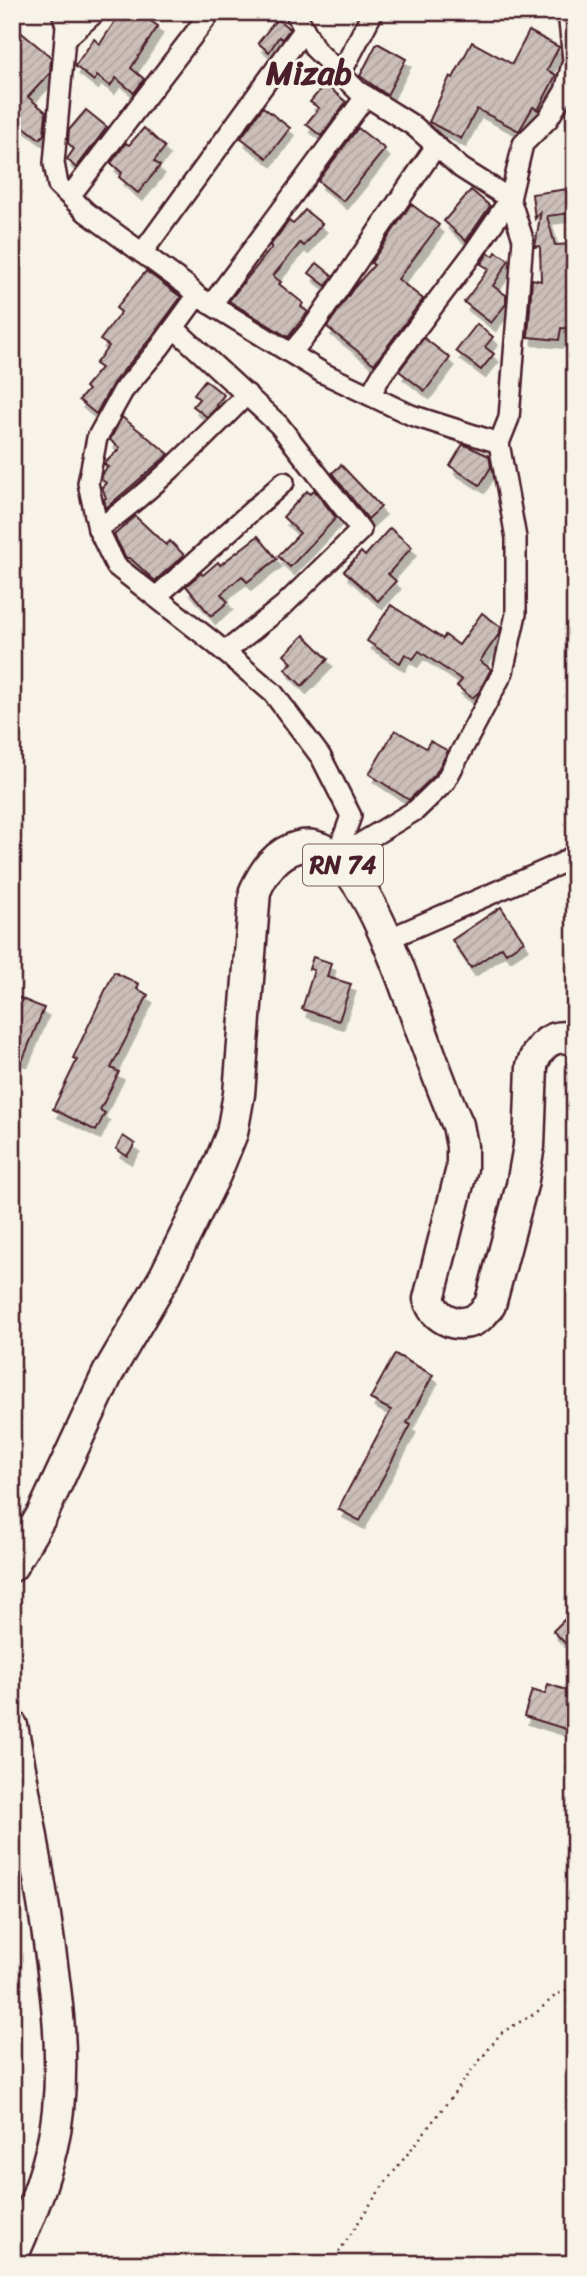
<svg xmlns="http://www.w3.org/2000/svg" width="587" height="2276" viewBox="0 0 587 2276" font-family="Sriracha,sans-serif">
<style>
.building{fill:url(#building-hatch);stroke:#4a1f2b;stroke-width:2;filter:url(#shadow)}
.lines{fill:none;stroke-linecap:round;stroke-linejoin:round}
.street-casing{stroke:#4a1f2b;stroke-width:24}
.primary-casing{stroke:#4a1f2b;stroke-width:35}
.path{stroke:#4a1f2b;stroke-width:2.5;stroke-dasharray:2 5;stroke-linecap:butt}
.street{stroke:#f7f3e8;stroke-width:19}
.primary{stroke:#f7f3e8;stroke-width:30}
.labels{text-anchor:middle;stroke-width:6;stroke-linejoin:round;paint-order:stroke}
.shield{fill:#f7f3e8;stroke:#7e5f64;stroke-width:2}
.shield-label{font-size:24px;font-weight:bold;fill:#4a1f2b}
.district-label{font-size:33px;font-weight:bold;fill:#4a1f2b;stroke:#f7f3e8}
</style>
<defs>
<pattern id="building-hatch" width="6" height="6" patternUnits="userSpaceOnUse" patternTransform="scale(1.75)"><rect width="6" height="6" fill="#ccbfb9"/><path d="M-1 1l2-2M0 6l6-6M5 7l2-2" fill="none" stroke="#b1a49f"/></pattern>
<filter id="shadow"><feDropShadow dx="4.5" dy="8" stdDeviation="0" flood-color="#0004"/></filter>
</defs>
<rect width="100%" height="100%" fill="#f7f3e8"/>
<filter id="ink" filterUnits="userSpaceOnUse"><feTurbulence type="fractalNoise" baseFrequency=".0143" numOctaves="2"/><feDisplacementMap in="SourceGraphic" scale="14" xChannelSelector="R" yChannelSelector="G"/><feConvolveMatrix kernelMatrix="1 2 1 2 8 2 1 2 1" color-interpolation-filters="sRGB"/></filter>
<g filter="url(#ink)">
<g class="building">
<polygon points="121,12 137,12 158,26 131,68 144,79 134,93 116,78 110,86 97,76 94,81 75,66 94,39 100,44"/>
<polygon points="277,19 290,29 282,39 279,37 269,52 258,43"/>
<polygon points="12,25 51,57 50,73 28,97 46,112 44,134 40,139 12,118"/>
<polygon points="529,31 559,47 547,70 556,75 538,110 533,107 519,131 477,109 461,139 429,122 450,76 453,78 472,42 512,64"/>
<polygon points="377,43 406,59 387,95 360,76"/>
<polygon points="325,84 346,102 321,136 306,124 319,108 310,102"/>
<polygon points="263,107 290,128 267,158 241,138"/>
<polygon points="86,110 107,127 76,168 67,159 74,149 68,143 69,130"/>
<polygon points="144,128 165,147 154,161 160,166 138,193 119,177 122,173 111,163 126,143 129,145"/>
<polygon points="358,128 385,149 343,201 318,181"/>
<polygon points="568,189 571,213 547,216 555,245 575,244 575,300 572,329 561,328 559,340 528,337 532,279 541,281 540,246 535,247 541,210 535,219 532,194"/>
<polygon points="471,190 490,206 466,241 444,221"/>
<polygon points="411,204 439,225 398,279 423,299 374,364 327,327 353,289 374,265 371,263"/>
<polygon points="305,210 322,224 304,246 300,243 273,276 281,282 279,284 303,303 301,307 308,312 288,337 229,301 272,247 270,246 289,221 293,224"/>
<polygon points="496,252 509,260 493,286 506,295 506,304 491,323 464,302 489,269 481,264 488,253 494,256"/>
<polygon points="317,263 333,276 326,286 309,273"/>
<polygon points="146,271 181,297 150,339 113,383 96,414 79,400 88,390 85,387 101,368 95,364 109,346 100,340 121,312 116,308"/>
<polygon points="477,324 493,337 485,347 494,354 481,370 456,351"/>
<polygon points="424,338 450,358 425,391 399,371"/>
<polygon points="205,380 224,395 216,405 218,406 207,417 193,406 199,399 194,394"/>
<polygon points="122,417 169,454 106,508 104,499 106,498 102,487 106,483 101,479 103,472 108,467 104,464 120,448 110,440"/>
<polygon points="463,444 489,456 491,467 480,485 450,466"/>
<polygon points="341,465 381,507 368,519 332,473"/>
<polygon points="314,490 336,518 290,567 278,556 300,533 283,517 307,491 310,494"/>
<polygon points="135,516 166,545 170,541 184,555 155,581 130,558 126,558 114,535"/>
<polygon points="390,528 412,547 388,574 396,581 378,601 344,571 361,552 365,556"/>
<polygon points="258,536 277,559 247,582 242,576 221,594 228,602 211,616 186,586 201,573 203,575 218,562 220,565"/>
<polygon points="391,605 443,639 445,635 459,645 482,613 501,627 499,634 480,661 491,669 479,692 472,698 457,686 462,680 419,651 413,659 405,654 400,663 367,641"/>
<polygon points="304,635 328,659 302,686 285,669 292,663 284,655"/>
<polygon points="395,730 426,748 430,741 448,751 435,775 409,800 369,774"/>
<polygon points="501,907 524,941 506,953 502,947 471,968 452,940"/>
<polygon points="313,957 331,963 327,977 351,984 339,1021 302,1009 314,970 309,969"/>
<polygon points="114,972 139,984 137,989 148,995 111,1068 119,1072 100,1110 105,1113 96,1131 53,1109 77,1060 73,1058"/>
<polygon points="12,995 44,1008 23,1059 12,1055"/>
<polygon points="123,1136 135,1144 127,1156 116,1149"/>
<polygon points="395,1354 433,1375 407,1423 411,1425 360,1521 338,1509 391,1410 370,1399"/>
<polygon points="564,1620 575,1630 575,1634 566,1644 553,1631"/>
<polygon points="548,1684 575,1693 575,1732 524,1716 532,1690 545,1694"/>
</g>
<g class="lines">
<g class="street-casing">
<g id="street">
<polyline points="62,12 66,26 54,163 58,185 86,212 186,285 197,296 323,373 411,415 499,443"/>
<polyline points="295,12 315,49 358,91 414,126 461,168 510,199 471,256 382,374 370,395"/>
<polyline points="65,39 96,12"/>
<polyline points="341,73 373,12"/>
<polyline points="70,196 211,12"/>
<polyline points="142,253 304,30"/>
<polyline points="197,296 160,347 123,391 97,438 88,483 98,529 116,566 213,642 273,693 321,757 351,816 336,858"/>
<polyline points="212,304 366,96"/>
<polyline points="174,328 279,425 361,530 283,606 225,652"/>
<polyline points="291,353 312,328 436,146"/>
<path d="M98,529C153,490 200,442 247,394"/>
<polyline points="156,597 284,482"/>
<polyline points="336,858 416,810 445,782 503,672 516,614 516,538 499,443 509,418 523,239 510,199 523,144 548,119 565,91 573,60 568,12"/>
<polyline points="388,939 562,863 575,854"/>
</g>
</g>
<g class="primary-casing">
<g id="primary">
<path d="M12,1566L43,1513L108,1373L165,1276L215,1175L232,1133L239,1094L255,891C264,871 276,853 298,847C358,830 406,988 421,1030C433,1062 444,1094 458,1125L462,1146V1168L429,1299C434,1317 454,1328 472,1321C480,1318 485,1311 490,1305L522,1185L529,1146L532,1066C538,1046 553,1031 575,1040"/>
<path d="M12,1726C24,1787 34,1848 44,1909C54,1976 65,2042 58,2110C53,2161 33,2210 12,2257"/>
</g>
</g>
<polyline class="path" points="331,2264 379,2191 501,2033 537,2012 556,1995 575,1985"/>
<use href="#street" class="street"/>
<use href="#primary" class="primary"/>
</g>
</g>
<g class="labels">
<rect class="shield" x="303" y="844.5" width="80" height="41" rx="5"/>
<g class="shield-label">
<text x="343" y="873">RN 74</text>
</g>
<g class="district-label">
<text x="309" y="84">Mizab</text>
</g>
</g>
<rect width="587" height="2276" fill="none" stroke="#f7f3e8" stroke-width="42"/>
<rect x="21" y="21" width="545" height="2234" fill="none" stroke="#4a1f2b" stroke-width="2.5" filter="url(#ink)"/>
</svg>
